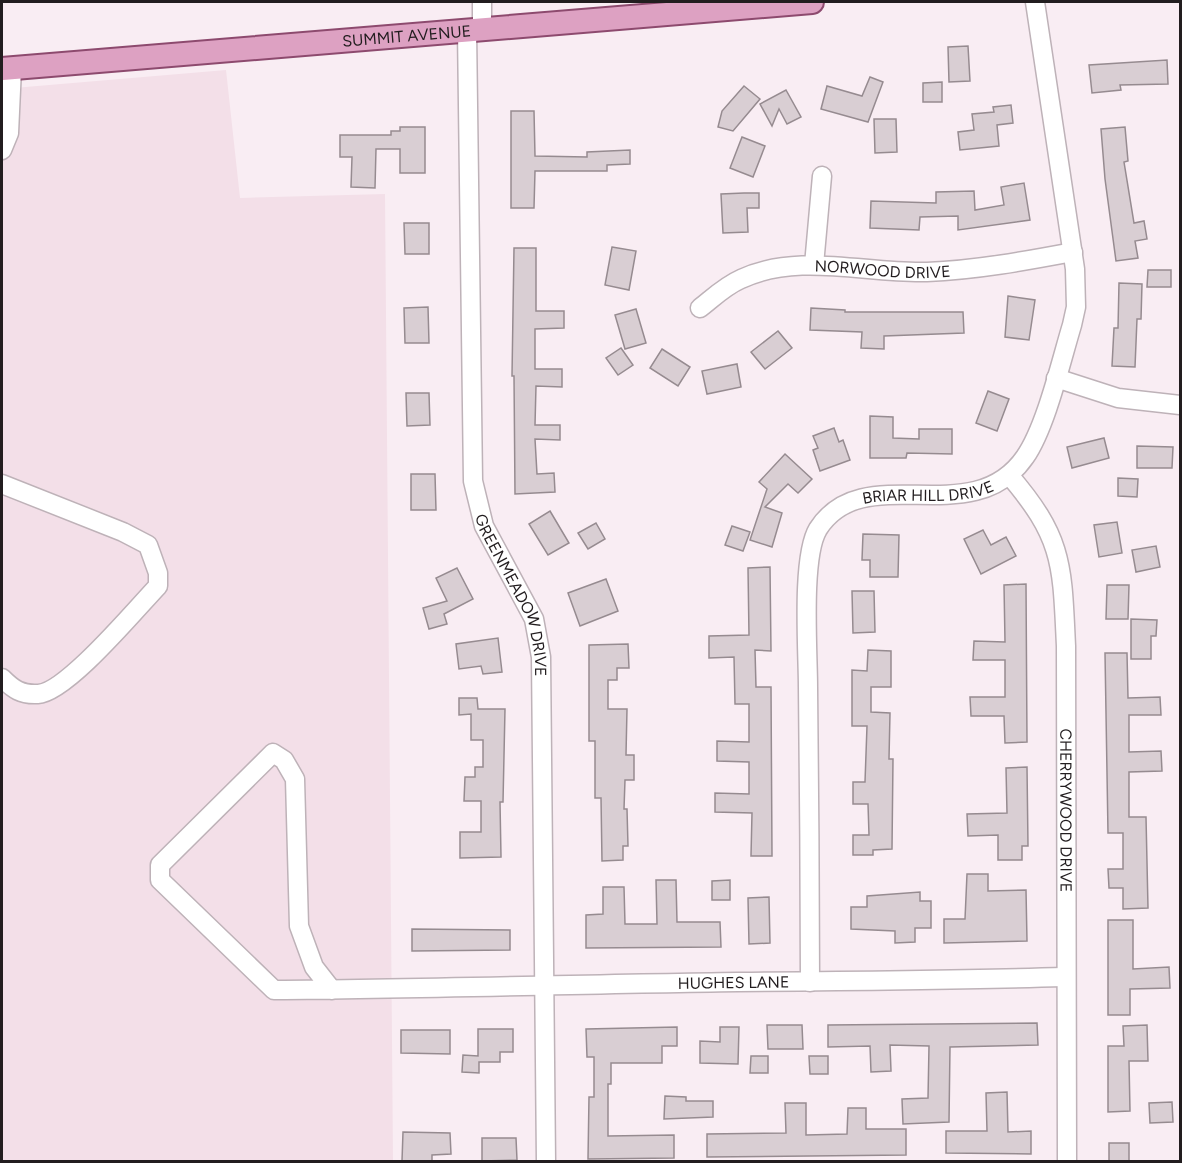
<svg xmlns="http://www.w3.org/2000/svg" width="1182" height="1163" viewBox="0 0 1182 1163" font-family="Figtree,sans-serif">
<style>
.built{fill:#f3dfe8}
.building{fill:#d9ced3;stroke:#968b90;stroke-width:1.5}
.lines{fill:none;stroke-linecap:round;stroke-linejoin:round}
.minor-casing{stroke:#beb2b8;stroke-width:21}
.major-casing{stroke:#8d4a6e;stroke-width:26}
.minor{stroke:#fff;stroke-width:18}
.major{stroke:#dda1c2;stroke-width:22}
.labels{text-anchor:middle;stroke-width:4.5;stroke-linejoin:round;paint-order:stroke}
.street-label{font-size:16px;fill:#221d1f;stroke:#fefefe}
</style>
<rect width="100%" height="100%" fill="#f9edf3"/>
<polygon class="built" points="226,70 240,198 385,194 393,1161 2,1162 2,89"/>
<g class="building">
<polygon points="968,46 970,81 949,82 948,47"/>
<polygon points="1167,60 1168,84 1120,85 1121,90 1092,93 1089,65"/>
<polygon points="870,77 883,82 868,122 821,109 827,86 862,96"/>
<polygon points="942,82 942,102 923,102 923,83"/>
<polygon points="744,86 760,99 733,131 718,127 722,111"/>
<polygon points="786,90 801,117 787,124 779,109 772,126 760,104"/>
<polygon points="1011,105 1013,123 997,125 999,146 960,150 958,132 974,130 972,114 994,112 993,107"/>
<polygon points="511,111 534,111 535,156 587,157 587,152 630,150 630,164 607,165 607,171 535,171 534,208 511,208"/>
<polygon points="874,119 896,119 897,152 875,153"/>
<polygon points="400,127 425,127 425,173 400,173 400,149 376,149 375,188 351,187 352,157 340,157 340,135 391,135 391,131 400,131"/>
<polygon points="1125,127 1128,161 1124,162 1134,223 1144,221 1147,239 1135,241 1138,258 1116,261 1105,179 1101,129"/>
<polygon points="742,137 765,146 753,177 730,168"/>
<polygon points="1024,183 1030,220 958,230 958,216 920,217 919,230 870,228 871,201 936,203 936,192 974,191 975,210 1004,205 1001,187"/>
<polygon points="744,193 759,193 759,208 747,208 748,232 723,233 721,194"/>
<polygon points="404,223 429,223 429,254 405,254"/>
<polygon points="612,247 636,251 629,290 605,285"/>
<polygon points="514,248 536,248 536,311 564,311 564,328 535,329 535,369 562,369 562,387 536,386 535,425 560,425 560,440 535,439 537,474 554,473 555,492 515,494 514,376 512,376"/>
<polygon points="1148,270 1171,270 1171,287 1147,287"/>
<polygon points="1119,283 1142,284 1141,319 1137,319 1135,367 1112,366 1114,328 1118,328"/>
<polygon points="1008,296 1035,300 1029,340 1005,337"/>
<polygon points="428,307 429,343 405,343 404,308"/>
<polygon points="811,308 845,310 845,312 963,312 964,333 884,336 884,349 861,348 862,332 810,330"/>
<polygon points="636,309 646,343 625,349 615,315"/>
<polygon points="778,331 792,348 765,369 751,352"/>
<polygon points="621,348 633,365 618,375 606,358"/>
<polygon points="662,349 690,367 678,386 650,368"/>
<polygon points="737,364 741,387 707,394 702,371"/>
<polygon points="988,391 1009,399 997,431 976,423"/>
<polygon points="406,393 429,393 430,425 407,426"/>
<polygon points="870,416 893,417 893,438 919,439 919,429 952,429 952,454 907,453 906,458 870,458"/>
<polygon points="834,428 839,442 843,440 850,460 820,471 813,450 818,448 813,436"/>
<polygon points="1104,438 1109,458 1072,468 1067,447"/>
<polygon points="1137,446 1173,447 1172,468 1137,468"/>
<polygon points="785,454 812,479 798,493 788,484 765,507 782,513 772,547 750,540 767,489 759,482"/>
<polygon points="411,474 435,474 436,510 411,510"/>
<polygon points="1118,478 1138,479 1137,497 1118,496"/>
<polygon points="550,511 569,543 548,555 529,524"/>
<polygon points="1117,522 1122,553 1099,557 1094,525"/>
<polygon points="596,523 605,539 588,549 578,533"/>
<polygon points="732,526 750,532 743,551 725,545"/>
<polygon points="983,530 991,545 1006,537 1016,556 981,574 964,539"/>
<polygon points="863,534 899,535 898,577 870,577 870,560 862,560"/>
<polygon points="1156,546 1160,567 1136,572 1132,550"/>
<polygon points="770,567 771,651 755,650 756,687 771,687 772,856 751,856 752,813 715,812 715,793 749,794 749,762 717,761 717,741 749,742 749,704 735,704 734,657 709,658 709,636 749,635 748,568"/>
<polygon points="457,568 473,599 444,614 447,624 429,629 423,608 447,601 436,578"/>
<polygon points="606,579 618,611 580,626 568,593"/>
<polygon points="1026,584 1027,742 1005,743 1004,716 971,716 970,697 1005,697 1005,660 973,660 974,641 1005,642 1004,585"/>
<polygon points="1107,585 1129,585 1128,619 1106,619"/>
<polygon points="852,591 874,591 875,632 853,633"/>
<polygon points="1131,619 1157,620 1156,636 1151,636 1151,659 1131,659"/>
<polygon points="498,638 502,672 483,674 481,666 459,669 456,644"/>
<polygon points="628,644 629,668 617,668 617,680 608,680 608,709 627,709 626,755 634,755 634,780 625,780 624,809 627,809 628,846 623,846 623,860 602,861 601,798 595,798 595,741 589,741 589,645"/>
<polygon points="868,650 891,651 891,687 871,687 871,712 890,713 889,759 893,759 892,849 873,850 873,855 853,855 853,835 869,835 868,804 853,804 853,782 865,782 867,726 852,726 852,670 867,671"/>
<polygon points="1105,653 1127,653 1128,698 1160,697 1161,715 1129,715 1129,752 1161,751 1162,771 1129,772 1129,817 1146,817 1148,908 1123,909 1123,888 1109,888 1108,869 1123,869 1123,833 1108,833"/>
<polygon points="459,698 477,698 478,709 505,709 503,802 500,802 501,857 460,858 460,832 481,832 481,801 464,801 465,777 475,777 475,767 483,767 483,740 471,740 471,714 459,715"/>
<polygon points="1027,767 1028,846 1022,846 1022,860 998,860 998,835 968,836 967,814 1007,813 1006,768"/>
<polygon points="967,874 988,874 988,891 1026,890 1027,941 944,943 944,919 965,919"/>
<polygon points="656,880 676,880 677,922 720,922 721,947 586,948 586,915 603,914 603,887 624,887 625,924 657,924"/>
<polygon points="730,880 730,900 712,900 712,881"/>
<polygon points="920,892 920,901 931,901 931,928 915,928 915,942 895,943 895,931 851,929 851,907 867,907 867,896"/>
<polygon points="769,897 770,943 749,944 748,898"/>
<polygon points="1108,920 1133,920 1133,969 1169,967 1170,988 1130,989 1130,1015 1108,1015"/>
<polygon points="412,929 510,930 510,950 412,951"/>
<polygon points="1037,1023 1038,1045 950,1047 949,1122 903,1124 902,1099 928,1098 929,1046 890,1045 891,1071 871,1072 870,1046 828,1047 828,1025"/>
<polygon points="767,1025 802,1025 803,1049 768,1049"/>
<polygon points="1147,1025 1148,1061 1129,1061 1130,1111 1108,1112 1108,1046 1124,1046 1123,1026"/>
<polygon points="677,1027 677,1046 662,1046 662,1063 611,1063 611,1084 608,1084 608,1136 674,1135 674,1158 588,1159 589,1097 594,1097 594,1057 587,1057 586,1029"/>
<polygon points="720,1027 739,1027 738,1064 700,1063 700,1041 720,1042"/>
<polygon points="478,1029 513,1029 513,1052 500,1052 500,1062 479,1062 479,1073 462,1072 463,1055 478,1056"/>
<polygon points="401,1030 450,1030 450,1054 401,1053"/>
<polygon points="751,1056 768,1056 768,1073 750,1073"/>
<polygon points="809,1056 828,1056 828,1074 810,1074"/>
<polygon points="1007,1092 1008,1132 1031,1131 1031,1154 946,1153 946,1131 987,1131 986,1093"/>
<polygon points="665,1096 686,1097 686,1101 713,1101 713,1117 664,1119"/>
<polygon points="1172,1102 1173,1122 1150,1123 1149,1103"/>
<polygon points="785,1103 806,1103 806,1135 847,1134 848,1108 866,1108 866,1129 906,1129 906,1155 707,1157 707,1134 786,1133"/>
<polygon points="403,1132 450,1133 451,1154 432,1155 432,1161 402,1161"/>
<polygon points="482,1138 516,1138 517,1160 482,1161"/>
<rect x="1109" y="1143" width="20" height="18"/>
</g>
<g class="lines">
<g class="minor-casing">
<g id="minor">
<polyline points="482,2 482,29"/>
<path id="s1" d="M467,30L473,481L484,526L534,619L541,657L546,1162"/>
<polyline points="2,150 9,133 12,68"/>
<polyline points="814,265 822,176"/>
<path id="s2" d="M700,308C714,297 725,286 741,279C799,252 866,274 927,272C976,270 1025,261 1073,252"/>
<polyline points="1056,378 1118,398 1180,405"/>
<path id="s3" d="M1009,475C1064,539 1062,565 1066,646L1067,1162"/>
<path d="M2,484L123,532L148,545L158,573V586C136,609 66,693 38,694C21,695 13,689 2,678"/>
<path id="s4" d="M810,982C810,884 809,785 808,687C808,652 801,557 818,529C864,457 972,534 1025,457C1046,427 1061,361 1072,325L1076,307L1075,269L1035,2"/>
<path id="s5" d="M332,990L314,967L299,926L295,779L284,760L273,753L160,865V880L274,990C428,989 583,984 738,982C847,981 956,980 1065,977"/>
</g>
</g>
<g class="major-casing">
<g id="major">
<path id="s6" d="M2,69L812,2"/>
</g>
</g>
<use href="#minor" class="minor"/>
<use href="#major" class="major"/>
</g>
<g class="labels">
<g class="street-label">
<text dy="6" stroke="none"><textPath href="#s6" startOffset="406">SUMMIT AVENUE</textPath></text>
<text dy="6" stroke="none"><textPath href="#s2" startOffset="194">NORWOOD DRIVE</textPath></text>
<text dy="6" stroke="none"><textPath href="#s4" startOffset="576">BRIAR HILL DRIVE</textPath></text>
<text dy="6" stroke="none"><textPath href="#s1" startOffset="573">GREENMEADOW DRIVE</textPath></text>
<text dy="6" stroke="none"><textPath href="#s3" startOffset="350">CHERRYWOOD DRIVE</textPath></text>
<text dy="6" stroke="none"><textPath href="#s5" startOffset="1047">HUGHES LANE</textPath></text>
</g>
</g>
<rect width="1182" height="1163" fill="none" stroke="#221d1f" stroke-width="6"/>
</svg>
